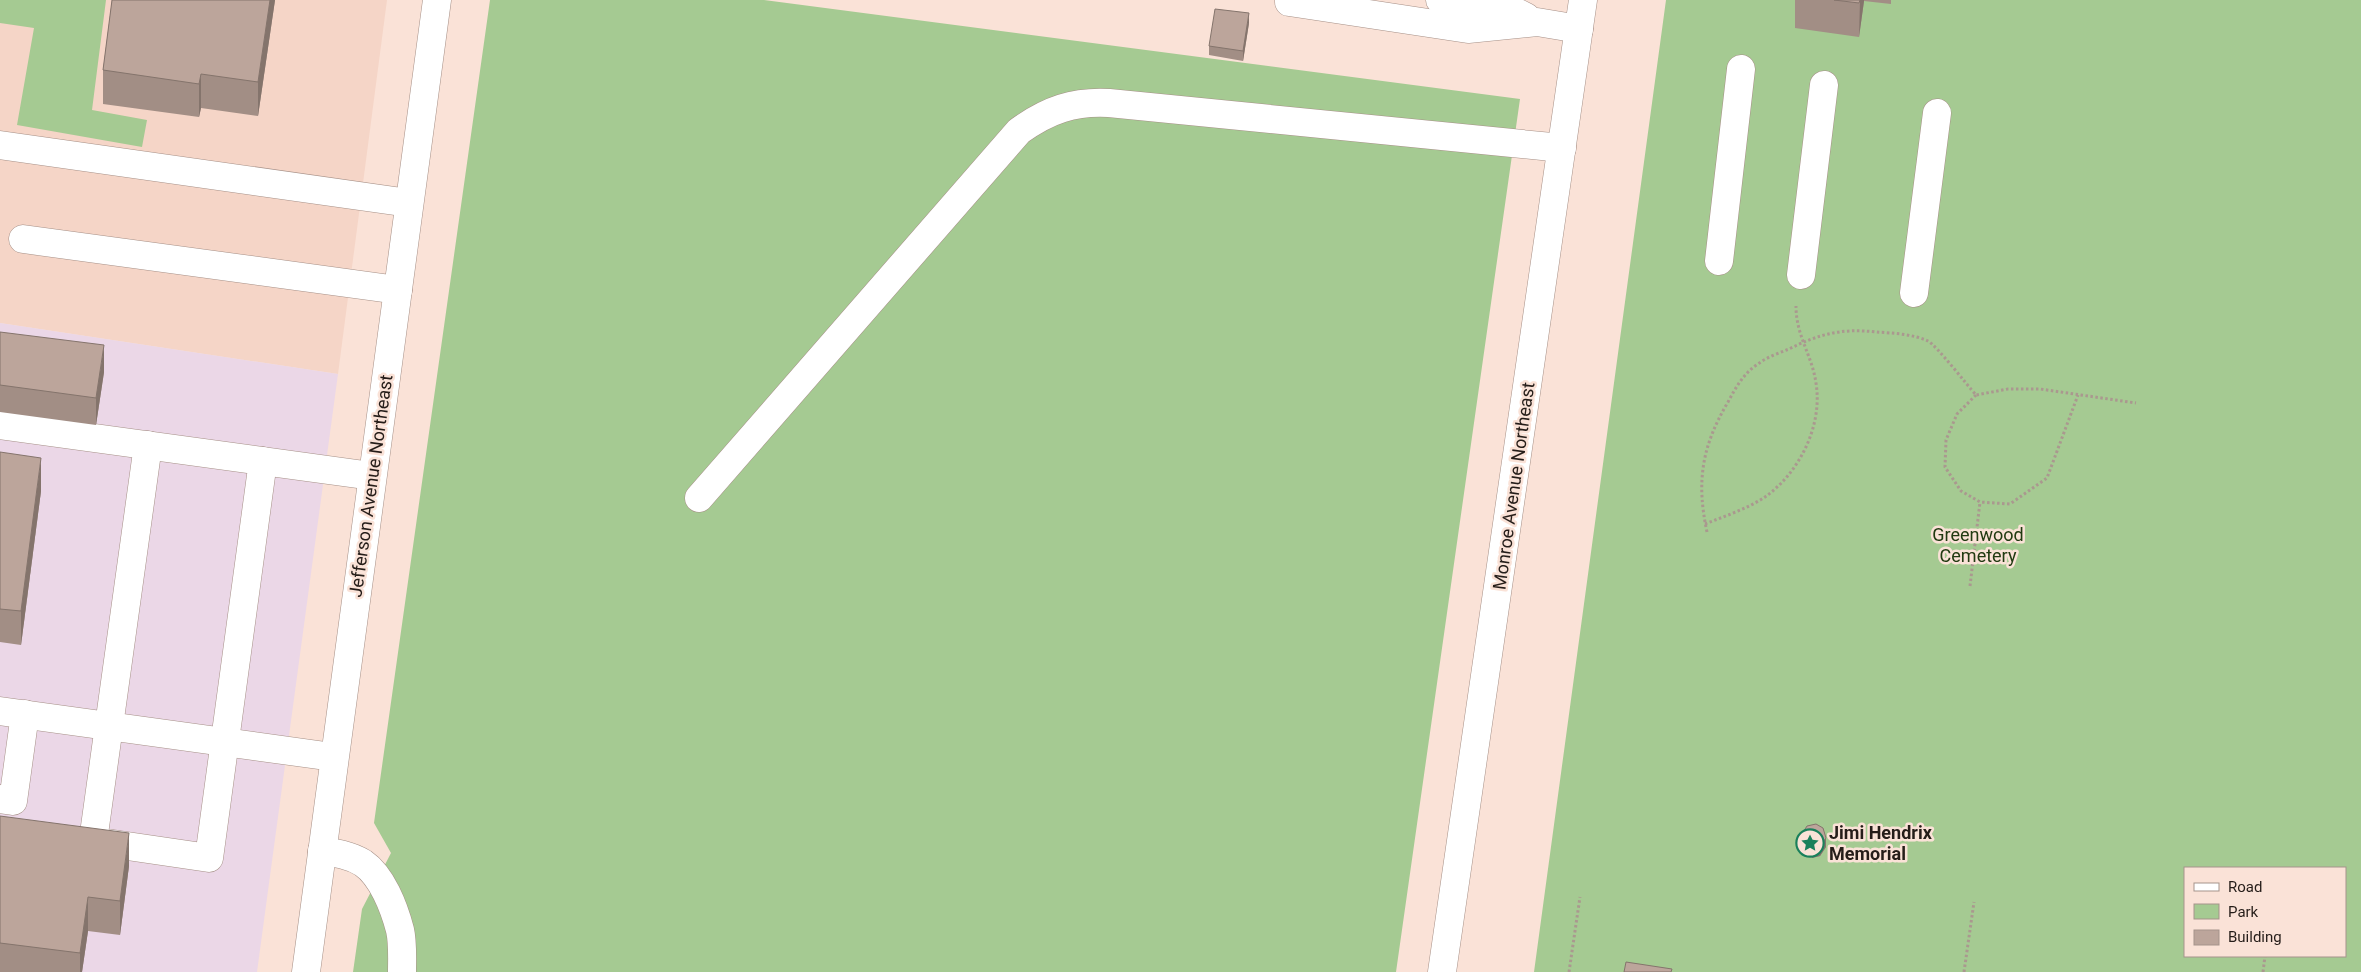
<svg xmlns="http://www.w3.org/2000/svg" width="2361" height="972" viewBox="0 0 2361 972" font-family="Roboto,sans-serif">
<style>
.built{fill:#f5d5c7}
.industrial{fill:#ebd7e7}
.green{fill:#a5ca92;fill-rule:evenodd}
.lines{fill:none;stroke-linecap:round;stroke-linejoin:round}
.minor-casing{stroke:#a69087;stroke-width:29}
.path{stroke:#aa988f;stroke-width:3;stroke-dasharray:2.5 2.5;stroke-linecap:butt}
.minor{stroke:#fff;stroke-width:28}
.wall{fill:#a28e85}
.shaded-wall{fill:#84746c}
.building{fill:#bca59b;stroke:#84746c}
.labels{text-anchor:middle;stroke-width:5;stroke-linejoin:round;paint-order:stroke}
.street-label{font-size:18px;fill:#251d19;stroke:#fae2d7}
.park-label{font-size:18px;fill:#213a11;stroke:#fae2d7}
.poi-label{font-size:18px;font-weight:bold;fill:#251d19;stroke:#fae2d7;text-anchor:start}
</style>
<rect width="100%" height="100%" fill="#fae2d7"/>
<polygon class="built" points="0,0 387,0 338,374 0,323"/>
<polygon class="industrial" points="0,323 338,374 257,972 0,972"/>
<g class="green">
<polygon points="0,0 106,0 92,110 147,120 142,147 17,125 34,28 0,23"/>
<polygon points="490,0 764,0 1520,99 1396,972 353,972 362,909 391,853 374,823"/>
<path d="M1666,0H2361V972H1534ZM2185,868H2345V956H2185Z"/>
</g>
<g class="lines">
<g class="minor-casing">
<g id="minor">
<polyline points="1289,0 1289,2 1468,29 1537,22 1579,29"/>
<polyline points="1440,0 1514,11 1526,17"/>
<polyline points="0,145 409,203"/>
<polyline points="23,239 398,290"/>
<polyline points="1719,261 1741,69"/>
<polyline points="1801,275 1824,85"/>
<polyline points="1914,293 1937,113"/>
<polyline points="0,425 372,476"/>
<polyline points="148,445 93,841 209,858 263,461"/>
<path d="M699,498L1019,131C1048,110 1074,101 1109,103L1562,148"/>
<polyline points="0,711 333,757"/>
<polyline points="0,799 13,801 25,714"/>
<path d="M322,851C336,853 350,855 363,863C382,876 394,907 400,930C403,943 402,958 402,972"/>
<polyline points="306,972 437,0"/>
<polyline points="1442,972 1583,0"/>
</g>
</g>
<g class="path">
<polyline points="1976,395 1957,414 1946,440 1945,467 1961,491 1980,502 2010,504 2047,478 2078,395"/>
<path d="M1705,524C1725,516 1747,509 1765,497C1799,473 1823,426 1816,383C1812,355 1796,336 1796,306"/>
<path d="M1707,532C1696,481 1702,446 1728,402C1736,387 1744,373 1758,364C1767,357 1779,353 1789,349C1819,334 1842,328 1876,332C1892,333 1913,334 1928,341C1936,345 1967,385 1976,395L2008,389H2040L2136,403"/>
<polyline points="1970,586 1980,502"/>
<polyline points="1569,972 1580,897"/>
<polyline points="1964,972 1974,902"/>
<polyline points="2263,972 2265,956"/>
</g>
<use href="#minor" class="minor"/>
</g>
<g class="wall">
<polygon points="112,0 275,0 258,116 201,108 199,117 103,104 103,70"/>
<polygon points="1795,0 1891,0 1891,4 1864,1 1859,37 1795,28"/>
<polygon points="1249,23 1243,61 1209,55 1209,46"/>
<polygon points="0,332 104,372 96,425 0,412"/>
<polygon points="0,452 41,491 21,645 0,642"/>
<polygon points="0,816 129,866 120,935 88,931 82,972 0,972"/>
<polygon points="1802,834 1826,847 1820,856 1812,858 1805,853 1802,844"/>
</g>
<g class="shaded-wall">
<polygon points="270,0 275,0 258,116 258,82"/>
<polygon points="1860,0 1864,0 1864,1 1859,37"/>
<polygon points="1249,13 1249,23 1243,61 1243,51"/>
<polygon points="201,74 201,108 199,117 199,84"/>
<polygon points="104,345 104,372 96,425 96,398"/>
<polygon points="41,458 41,491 21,645 21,611"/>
<polygon points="129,833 129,866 120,935 120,901"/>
<polygon points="1826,838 1826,847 1820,856 1812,858 1812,848"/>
<polygon points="88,897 88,931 82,972 80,972 80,953"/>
</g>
<g class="building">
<polygon points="112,0 270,0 258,82 201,74 199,84 103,70"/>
<polygon points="1834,0 1860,0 1859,3"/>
<polygon points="1215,9 1249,13 1243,51 1209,46"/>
<polygon points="0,332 104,345 96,398 0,385"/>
<polygon points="0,452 41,458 21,611 0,609"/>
<polygon points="0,816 129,833 120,901 88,897 80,953 0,943"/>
<polygon points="1816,824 1823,828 1826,838 1820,846 1812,848 1805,844 1802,834 1807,826"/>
<polygon points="1626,962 1672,969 1671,972 1624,972"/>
</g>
<defs>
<g id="sight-ring" transform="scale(1.4375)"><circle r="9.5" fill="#fae2d7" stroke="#1a805b" stroke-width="1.5"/><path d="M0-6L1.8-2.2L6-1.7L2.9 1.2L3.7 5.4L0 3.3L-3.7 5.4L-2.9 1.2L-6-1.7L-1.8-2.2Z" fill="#1a805b"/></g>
</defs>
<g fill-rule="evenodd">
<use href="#sight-ring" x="1810" y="843"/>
</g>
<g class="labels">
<g class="street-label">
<text transform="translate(371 486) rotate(-82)" y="6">Jefferson Avenue Northeast</text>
<text transform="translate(1514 486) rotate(-82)" y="6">Monroe Avenue Northeast</text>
</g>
<g class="park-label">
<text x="1978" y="541">Greenwood<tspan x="1978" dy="21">Cemetery</tspan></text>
</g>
<g class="poi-label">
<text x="1829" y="839">Jimi Hendrix<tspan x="1829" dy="21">Memorial</tspan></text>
</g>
</g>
<rect x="2184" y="867" width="162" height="90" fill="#fae2d7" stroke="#a5938b"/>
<rect x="2194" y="883" width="25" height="8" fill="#ffffff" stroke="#a5938b"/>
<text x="2228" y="892" font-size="15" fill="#251d19">Road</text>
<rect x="2194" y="904" width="25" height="15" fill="#a5ca92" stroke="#a5938b"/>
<text x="2228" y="917" font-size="15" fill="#251d19">Park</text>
<rect x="2194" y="930" width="25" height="15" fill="#bca59b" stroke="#a5938b"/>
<text x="2228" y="942" font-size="15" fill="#251d19">Building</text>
</svg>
